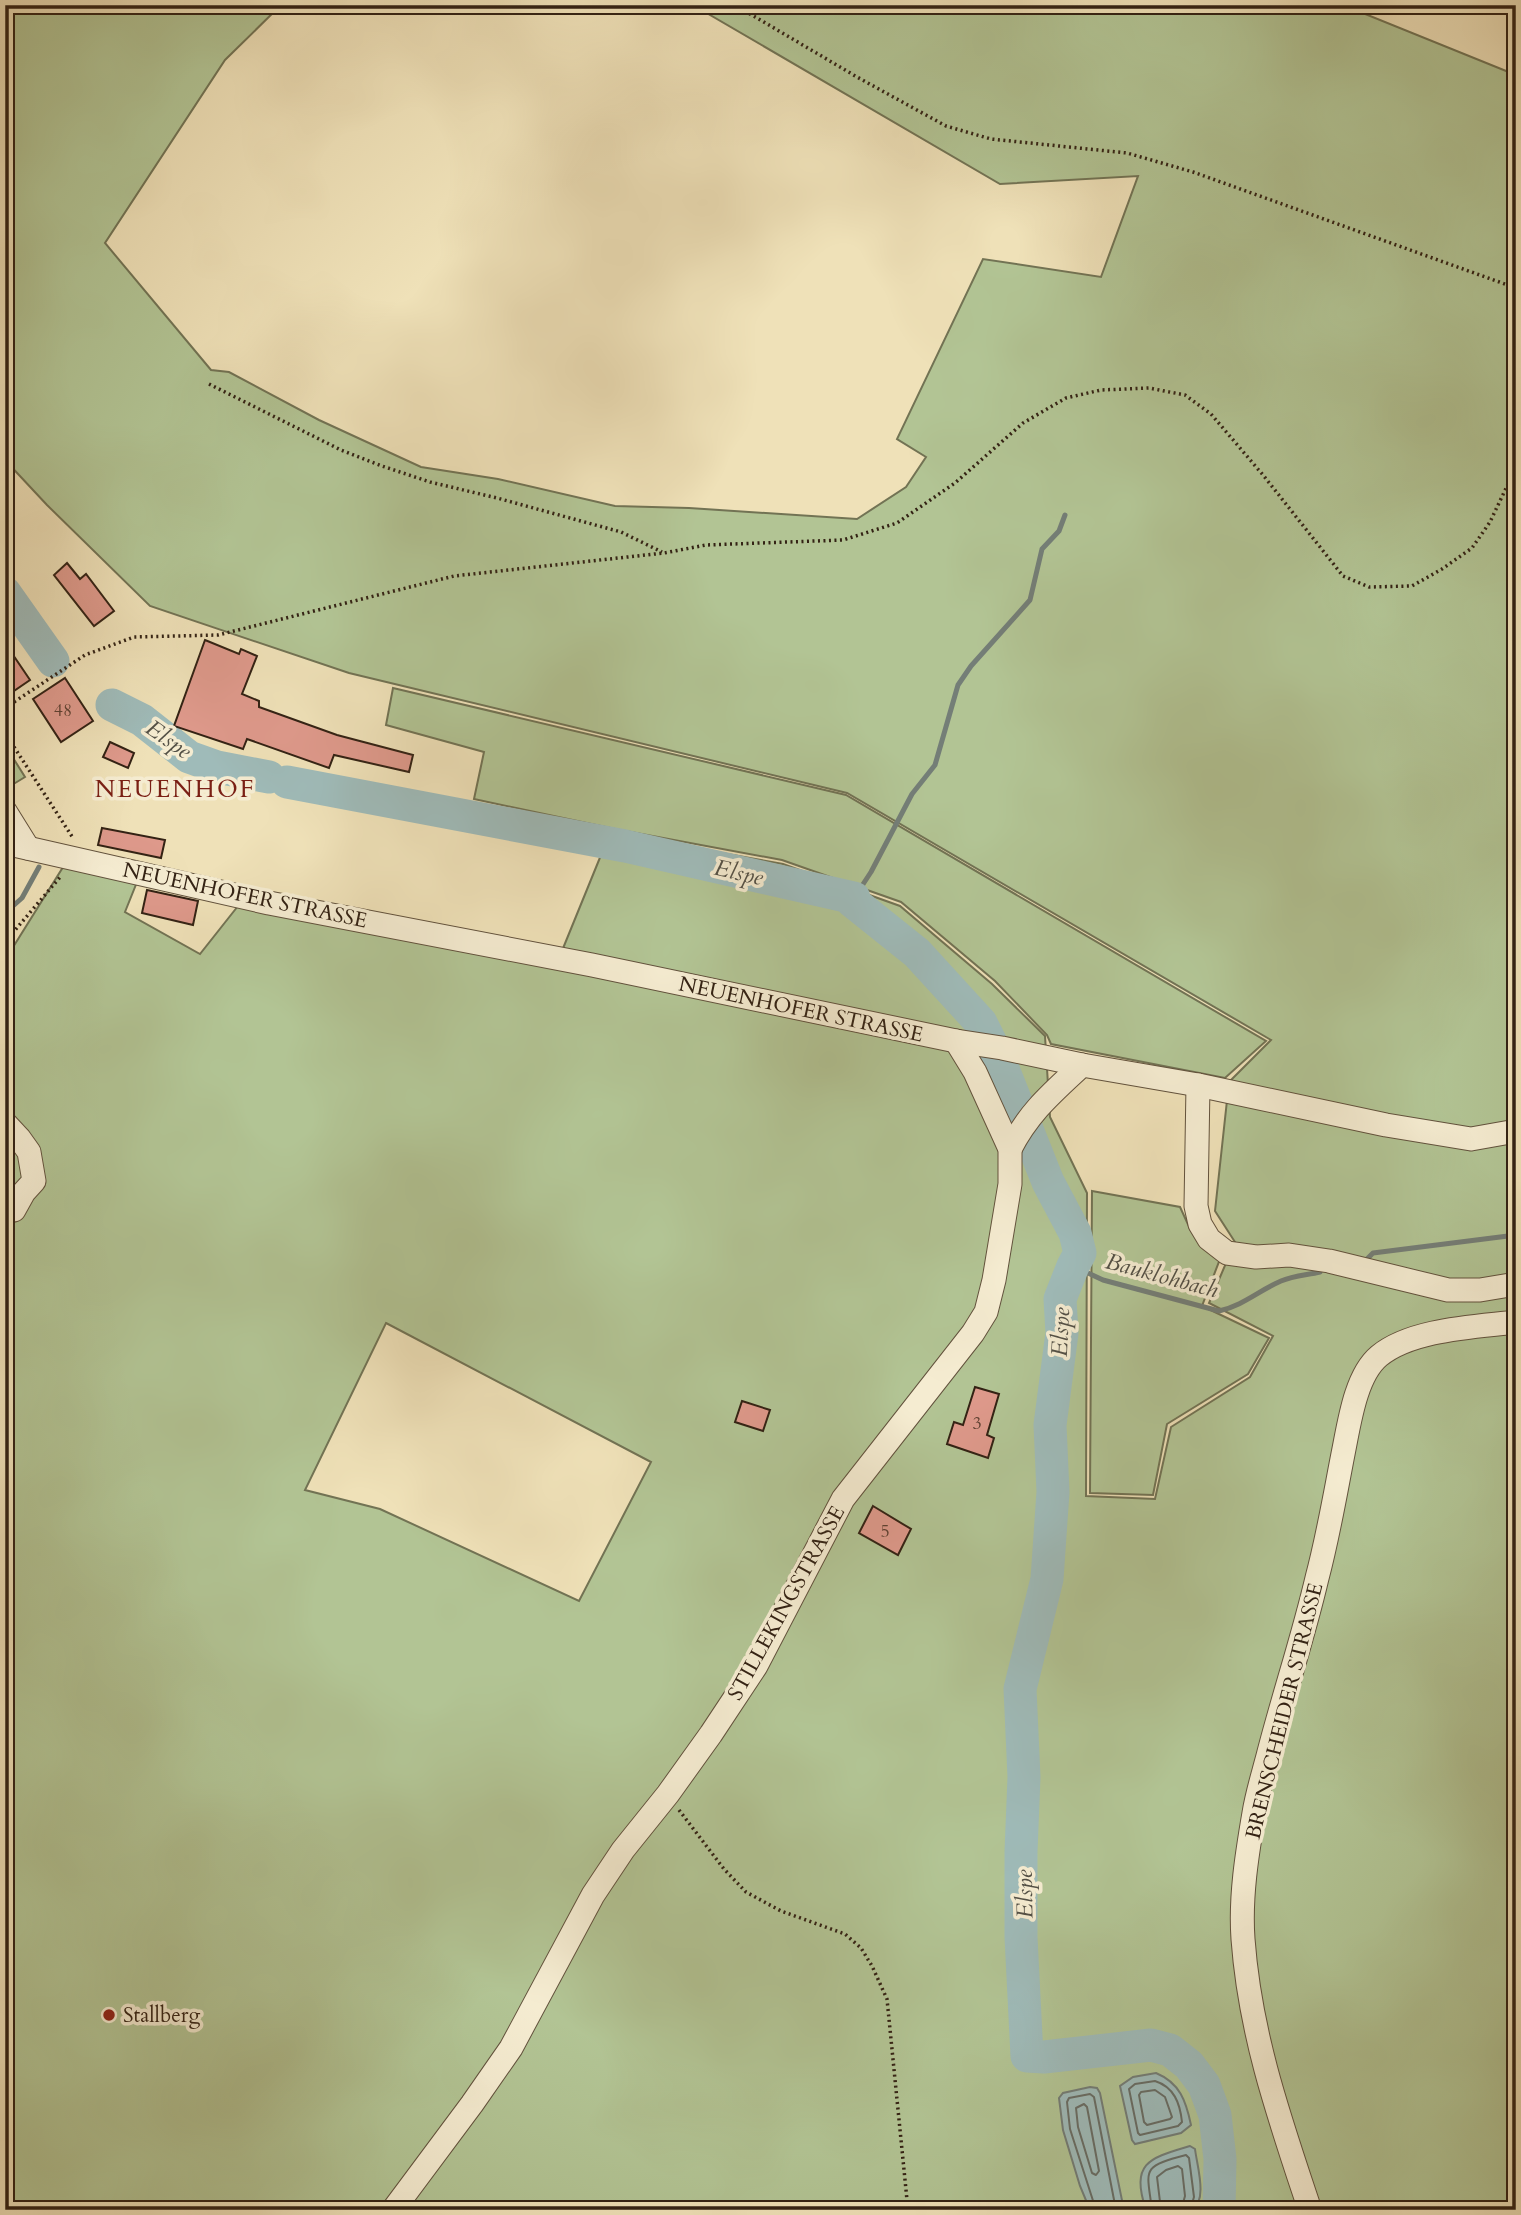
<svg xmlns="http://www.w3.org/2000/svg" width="1521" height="2215" viewBox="0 0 1521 2215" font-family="Cardo,serif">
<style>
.green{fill:#b2c494;stroke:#727354;stroke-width:2;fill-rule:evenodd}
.water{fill:#9fbbb9;stroke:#747e77;stroke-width:2}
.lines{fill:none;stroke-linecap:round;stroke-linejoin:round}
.shore{stroke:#696e66;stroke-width:2}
.stream{stroke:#747e77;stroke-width:5}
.river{stroke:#9fbbb9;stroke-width:33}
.building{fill:#de998b;stroke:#332214;stroke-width:2}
.minor-casing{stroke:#62523d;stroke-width:25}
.path{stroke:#332214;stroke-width:3.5;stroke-dasharray:2 3.5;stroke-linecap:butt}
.minor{stroke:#f5ecd1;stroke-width:23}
.poi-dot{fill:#8f2418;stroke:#f5ecd1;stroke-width:2.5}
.labels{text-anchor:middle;stroke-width:7;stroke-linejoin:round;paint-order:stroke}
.number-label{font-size:18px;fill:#5e4032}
.street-label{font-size:21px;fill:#332214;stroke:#f5ecd1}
.poi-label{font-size:21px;fill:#332214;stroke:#f5ecd1;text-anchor:start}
.water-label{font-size:23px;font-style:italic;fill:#535046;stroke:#f5ecd1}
.quarter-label{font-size:24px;letter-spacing:2px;fill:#7a1f14;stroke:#f5ecd1}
</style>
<rect width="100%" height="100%" fill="#efe1b8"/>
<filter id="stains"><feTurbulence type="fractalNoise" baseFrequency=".00286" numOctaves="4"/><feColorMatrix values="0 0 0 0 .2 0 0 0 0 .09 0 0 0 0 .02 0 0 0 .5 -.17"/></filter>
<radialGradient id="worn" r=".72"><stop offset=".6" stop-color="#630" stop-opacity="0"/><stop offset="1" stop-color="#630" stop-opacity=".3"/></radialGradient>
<g class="green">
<path d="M5,5H281L225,60L105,243L211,370L229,372L319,420L421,467L498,479L615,506L689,508L857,519L906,487L926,457L897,439L983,259L1101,277L1138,176L1000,184L693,5H1343L1516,75V2210H5V960L65,864L137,882L125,912L200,954L238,906L555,968L610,833L783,864L900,906L992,984L1045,1036L1050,1117L1087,1193L1086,1496L1155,1499L1171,1427L1250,1377L1273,1336L1209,1303L1235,1242L1215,1211L1229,1082L1271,1040L847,793L349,673L150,606L47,505L5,460ZM386,1323L651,1462L579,1601L380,1509L305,1490Z"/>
<polygon points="393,688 846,795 1266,1041 1225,1078 1051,1044 1047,1035 995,981 901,902 782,860 615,829 474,799 484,752 386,725"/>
<polygon points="5,745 25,777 7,788 5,785"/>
<polygon points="1092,1191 1180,1207 1191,1231 1220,1259 1202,1306 1269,1338 1248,1374 1167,1424 1153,1495 1090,1493"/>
</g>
<g class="water">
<path d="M1156,2073C1180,2083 1186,2101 1191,2125L1181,2133L1135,2144L1132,2140L1120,2086L1133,2077Z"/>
<polygon points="1090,2087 1097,2088 1100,2093 1124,2210 1090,2210 1080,2186 1063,2130 1059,2098 1063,2093"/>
<path d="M1190,2146L1195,2149C1197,2166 1208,2200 1192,2210H1146C1130,2162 1150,2158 1190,2146Z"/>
</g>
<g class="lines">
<g class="shore">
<path d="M1155,2081C1174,2087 1180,2103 1182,2122L1178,2126L1140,2135L1138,2133L1129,2089L1135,2084Z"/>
<polygon points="1155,2090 1165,2097 1172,2117 1170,2119 1147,2125 1144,2122 1139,2095 1141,2092"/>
<polygon points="1084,2104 1087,2107 1099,2171 1096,2175 1092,2173 1078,2127 1076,2108"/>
<polyline points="1096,2210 1070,2129 1067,2102 1069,2098 1090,2094 1094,2097 1116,2210"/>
<path d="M1152,2210C1147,2169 1140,2167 1186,2155L1189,2158L1194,2197L1190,2210"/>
<polyline points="1161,2210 1157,2177 1166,2170 1178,2166 1182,2169 1185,2196 1181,2210"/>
</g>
<g class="stream">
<polyline points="854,898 871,872 912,794 935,765 958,685 971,666 1030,600 1042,549 1059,531 1065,515"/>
<polyline points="5,913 22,898 39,867"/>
<polyline points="1364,1262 1373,1253 1516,1235"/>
<path d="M1073,1266L1103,1280L1219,1311C1244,1305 1258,1291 1281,1281C1293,1276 1307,1275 1320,1272"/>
</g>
<g class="river">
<polyline points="5,593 53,661"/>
<polyline points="112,705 142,720 189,757 217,767 269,777"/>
<polyline points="287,782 625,846 854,898 852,901 917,953 981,1023 999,1059 1048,1182 1075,1233 1080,1253 1073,1266 1060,1299 1062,1333 1050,1425 1053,1492 1047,1579 1020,1689 1024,1777 1021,1852 1021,1937 1027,2056 1044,2057 1151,2045 1170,2050 1189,2065 1204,2085 1215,2115 1220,2159 1219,2210"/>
</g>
</g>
<g class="building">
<polygon points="67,563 80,579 86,574 114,611 94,626 54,575"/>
<polygon points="205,640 239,654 241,649 257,656 242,694 259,701 259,707 337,735 413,755 409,772 334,755 329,768 247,739 243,749 174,726"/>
<polygon points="5,643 30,680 5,697"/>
<polygon points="65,678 93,721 61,742 33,699"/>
<polygon points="110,742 134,753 128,768 103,757"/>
<polygon points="102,828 165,840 161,858 98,845"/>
<polygon points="147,890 198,901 193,925 142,913"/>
<polygon points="975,1387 999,1394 987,1435 994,1438 988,1458 947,1444 954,1422 963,1425"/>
<polygon points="742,1401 770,1410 763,1431 735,1422"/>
<polygon points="873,1506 911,1529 898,1555 859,1533"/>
</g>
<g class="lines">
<g class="minor-casing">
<g id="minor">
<polyline points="5,811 28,848"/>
<polyline points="5,843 269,903 592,965 956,1041 1002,1048 1082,1065 1198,1085 1386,1125 1471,1139 1516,1131"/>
<polyline points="1198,1085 1196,1206 1200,1224 1209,1239 1227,1253 1256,1257 1289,1255 1329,1261 1448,1290 1480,1290 1516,1284"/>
<polyline points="5,1123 19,1138 29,1152 34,1181 24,1192 14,1210"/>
<path d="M1010,1149C1029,1112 1052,1093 1082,1065"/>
<polyline points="393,2210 472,2104 511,2048 593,1895 623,1850 668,1794 711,1734 756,1666 843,1499 973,1333 986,1312 994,1280 1010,1184 1010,1149 975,1072 956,1041"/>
<path d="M1310,2210C1280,2120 1250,2035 1243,1939C1240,1897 1247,1854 1254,1813C1257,1794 1263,1775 1268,1756C1283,1697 1303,1638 1317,1578C1328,1537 1335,1495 1343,1454C1349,1425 1355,1376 1379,1356C1412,1329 1475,1327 1516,1322"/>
</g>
</g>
<g class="path">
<polyline points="735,5 857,77 946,126 991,139 1127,153 1193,172 1516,288"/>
<polyline points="209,384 341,450 382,466 430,482 497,498 621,532 662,552"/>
<polyline points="5,708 85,655 134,637 218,635 454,576 664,553 706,545 843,540 897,523 955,483 1023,423 1066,398 1101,390 1149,388 1185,395 1211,414 1263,475 1343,576 1369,587 1412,586 1442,569 1472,548 1490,522 1516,467"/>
<polyline points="5,733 73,838"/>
<polyline points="5,942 61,876"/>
<polyline points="679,1810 724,1869 746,1892 781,1911 845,1934 861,1948 872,1966 887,1999 908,2210"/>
</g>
<use href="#minor" class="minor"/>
</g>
<circle class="poi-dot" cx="109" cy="2015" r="7"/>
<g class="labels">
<g class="number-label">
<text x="63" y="716">48</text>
<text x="977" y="1429">3</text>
<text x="885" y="1537">5</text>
</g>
<g class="street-label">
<text transform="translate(245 895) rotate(12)" y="7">NEUENHOFER STRASSE</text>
<text transform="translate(801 1009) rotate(12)" y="7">NEUENHOFER STRASSE</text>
<text transform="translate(786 1603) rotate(-61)" y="7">STILLEKINGSTRASSE</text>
<text transform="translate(1284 1711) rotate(-76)" y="7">BRENSCHEIDER STRASSE</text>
</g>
<g class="poi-label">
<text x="123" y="2022">Stallberg</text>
</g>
<g class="water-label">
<text transform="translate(169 739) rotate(35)" y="8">Elspe</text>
<text transform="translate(739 872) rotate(13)" y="8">Elspe</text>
<text transform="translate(1162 1275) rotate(15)" y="8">Bauklohbach</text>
<text transform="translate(1060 1332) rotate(-87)" y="8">Elspe</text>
<text transform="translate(1024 1894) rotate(-91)" y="8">Elspe</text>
</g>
<g class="quarter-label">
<text x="175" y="797">NEUENHOF</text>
</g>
</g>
<rect width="1521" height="2215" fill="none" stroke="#efe1b8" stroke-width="28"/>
<rect x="7" y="7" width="1507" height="2201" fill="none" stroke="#332214" stroke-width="3.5"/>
<rect x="14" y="14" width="1493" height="2187" fill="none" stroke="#332214" stroke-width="2"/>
<rect width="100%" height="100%" filter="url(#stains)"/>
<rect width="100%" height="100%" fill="url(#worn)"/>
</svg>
